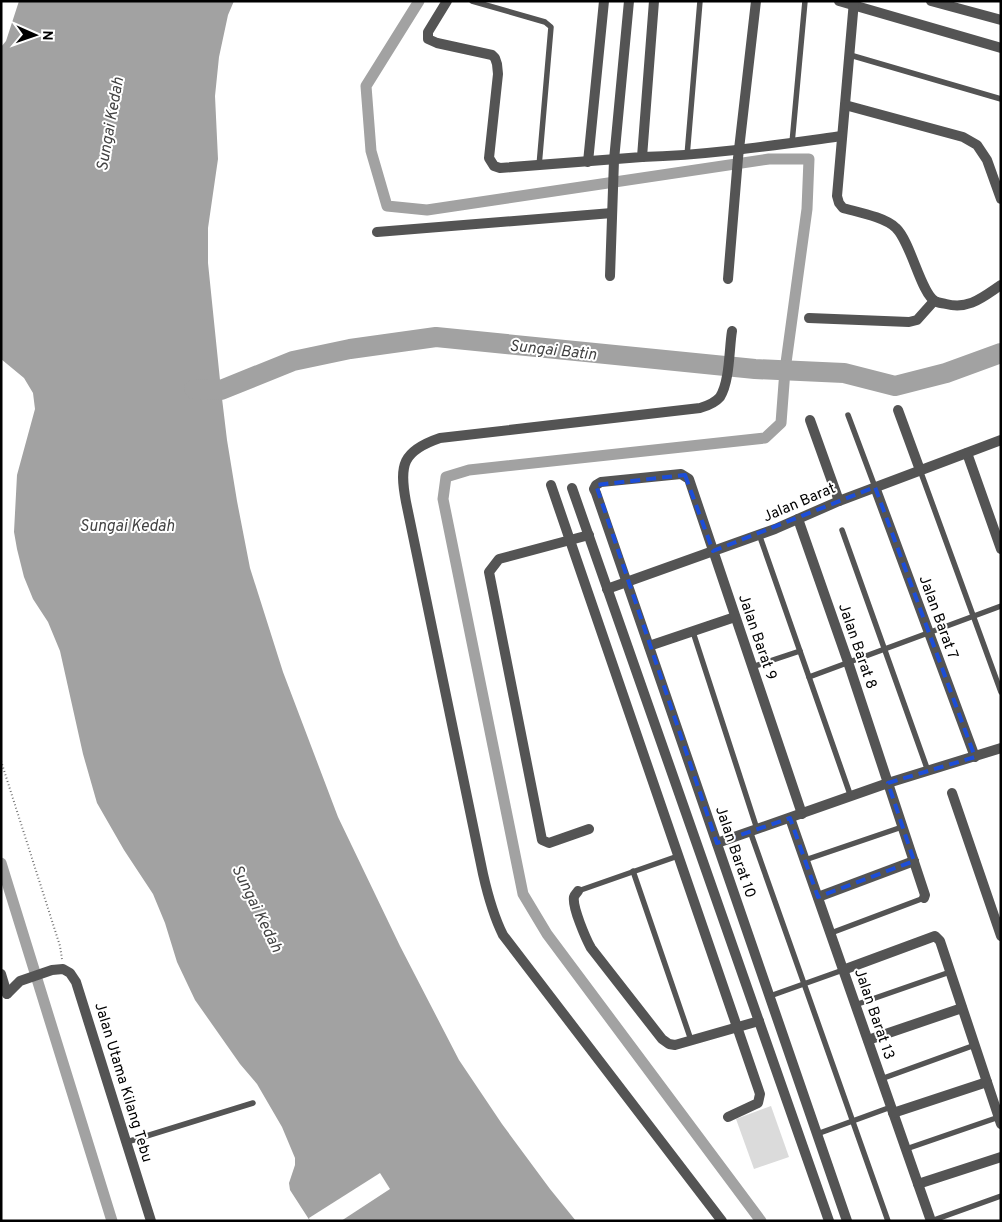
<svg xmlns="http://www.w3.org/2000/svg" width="1002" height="1222" viewBox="0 0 1002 1222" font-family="Overpass,sans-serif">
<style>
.green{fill:#dbdbdb}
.water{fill:#a2a2a2}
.pier{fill:#fff}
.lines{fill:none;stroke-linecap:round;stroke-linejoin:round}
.canal{stroke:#a2a2a2;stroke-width:11}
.river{stroke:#a2a2a2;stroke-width:20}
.path{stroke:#767676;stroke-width:2;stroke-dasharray:1 2.5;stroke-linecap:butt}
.service{stroke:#545454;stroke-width:5.5}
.minor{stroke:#545454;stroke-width:10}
.tertiary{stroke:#545454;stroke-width:10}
.marked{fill:none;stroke:#1d4ed8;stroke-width:4;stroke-dasharray:10 6;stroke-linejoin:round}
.labels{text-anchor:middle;stroke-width:4;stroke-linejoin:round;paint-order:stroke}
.street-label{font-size:15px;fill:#000;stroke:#fff}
.water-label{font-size:16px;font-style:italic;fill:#434343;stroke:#fff}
</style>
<rect width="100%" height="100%" fill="#fff"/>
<polygon class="green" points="771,1106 789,1157 754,1169 736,1119"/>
<polygon class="water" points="19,1 234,1 228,15 219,57 215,96 218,159 208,228 208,263 221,390 227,440 237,501 250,568 283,672 338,817 400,946 459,1060 502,1124 550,1189 576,1221 310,1221 290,1190 289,1183 295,1165 295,1158 282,1127 257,1084 240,1064 195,1000 177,962 165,923 153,894 124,850 97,803 83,754 60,651 48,622 33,599 24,577 17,549 14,532 17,475 35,409 33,393 24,378 1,359 1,47 6,41"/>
<polygon class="pier" points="380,1173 390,1189 341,1221 310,1221 309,1218"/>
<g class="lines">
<g class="canal">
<polyline points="419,1 366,86 371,151 387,206 427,210 769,159 809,159 807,209 785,370 781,423 765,438 469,470 446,477 443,499 523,894 547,934 761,1221"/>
<polyline points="1,863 112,1221"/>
</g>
<polyline class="river" points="194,389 221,390 293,361 350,349 436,337 755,369 844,373 895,386 946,373 1001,353"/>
<polyline class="path" points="1,761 60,946 62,959"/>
<g class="service">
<polyline points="472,1 545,22 551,27 539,166"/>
<polyline points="850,55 1001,99"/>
<polyline points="792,143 805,1"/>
<polyline points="687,156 700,1"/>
<polyline points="848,415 875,487"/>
<polyline points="920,470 1001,692"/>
<polyline points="842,530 928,771"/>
<polyline points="759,534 851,797"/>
<polyline points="693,632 757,829"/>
<polyline points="752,667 800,651"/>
<polyline points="809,677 1001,606"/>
<polyline points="750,831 888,1221"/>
<polyline points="805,860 902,827"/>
<polyline points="633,871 691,1040"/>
<polyline points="578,891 678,856"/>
<polyline points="831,933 924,898"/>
<polyline points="770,996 843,970"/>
<polyline points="855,1005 950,972"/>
<polyline points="881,1079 975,1045"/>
<polyline points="817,1134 891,1107"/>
<polyline points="127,1142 253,1103"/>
<polyline points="906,1149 999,1117"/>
<polyline points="931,1221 1001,1196"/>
</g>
<g class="minor">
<polyline points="447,1 428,32 428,39 437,43 492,55 495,58 497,64 498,74 489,158 494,166 500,168 642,157 654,1"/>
<polyline points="839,1 1001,48"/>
<path d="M854,1L837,196L839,203L843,208C857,212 885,217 896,228C911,242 921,294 935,301C938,303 942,303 946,304C969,310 983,297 1001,285"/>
<polyline points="931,1 1001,20"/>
<polyline points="845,105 963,137 977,145 987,160 1001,199"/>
<path d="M642,157C710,155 776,145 842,136"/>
<polyline points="588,162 604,1"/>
<polyline points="377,232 612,213"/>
<polyline points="610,276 614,160 629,1"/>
<polyline points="728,279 738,158 756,1"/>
<polyline points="809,318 909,322 917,320 934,301"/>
<polyline points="898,410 920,470"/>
<polyline points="810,420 839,501"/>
<polyline points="967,453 1001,549"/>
<polyline points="551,485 758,1088 760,1094 758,1103 728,1117"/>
<polyline points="875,487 975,757"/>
<polyline points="572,488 829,1221"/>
<polyline points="798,519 848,662 925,895 924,898"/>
<polyline points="589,535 499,559 489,572 542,840 549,843 589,829"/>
<polyline points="607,589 775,529 839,501 1001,440"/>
<polyline points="649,646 735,617"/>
<polyline points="952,793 1001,936"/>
<polyline points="802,814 689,479 681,474 601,482 596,485 594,489 596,493 847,1221"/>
<polyline points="790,818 931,1221"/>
<polyline points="717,843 888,783 1001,748"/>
<path d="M578,891C576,894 575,894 574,897C572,907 586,939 591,948L662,1039L669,1044L675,1045L759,1021"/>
<polyline points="818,897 914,861"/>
<polyline points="843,970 935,936 940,941 1001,1124"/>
<polyline points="868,1040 962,1008"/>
<polyline points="893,1113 987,1082"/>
<polyline points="918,1184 1001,1157"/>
<path d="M722,1221L503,935C493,915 488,896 483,874L406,502C399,465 402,451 440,438L700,408C707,406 715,403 720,397C730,381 729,349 732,331"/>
</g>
<g class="tertiary">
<polyline points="1,974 7,994"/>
<polyline points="7,994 20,981 52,970 63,969 70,973 76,982 151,1221"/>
</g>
</g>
<path class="marked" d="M685,475L713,551L875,487L975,757L888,783L914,861L818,897L790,818L717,843L596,485Z"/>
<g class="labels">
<g class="street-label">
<text transform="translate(799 502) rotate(-23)" y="5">Jalan Barat</text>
<text transform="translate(939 617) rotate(70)" y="5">Jalan Barat 7</text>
<text transform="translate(758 637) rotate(71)" y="5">Jalan Barat 9</text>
<text transform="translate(858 646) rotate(71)" y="5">Jalan Barat 8</text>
<text transform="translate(736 852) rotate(71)" y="5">Jalan Barat 10</text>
<text transform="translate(875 1014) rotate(71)" y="5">Jalan Barat 13</text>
<text transform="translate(124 1082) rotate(73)" y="5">Jalan Utama Kilang Tebu</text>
</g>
<g class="water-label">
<text transform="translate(109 124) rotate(-80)" y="6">Sungai Kedah</text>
<text transform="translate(553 349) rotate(6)" y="6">Sungai Batin</text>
<text x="127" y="531">Sungai Kedah</text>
<text transform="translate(258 908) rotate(64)" y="6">Sungai Kedah</text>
</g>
</g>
<rect width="1002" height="1222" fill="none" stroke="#000000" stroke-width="5"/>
<g transform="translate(35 35) rotate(92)" stroke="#ffffff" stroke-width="4" paint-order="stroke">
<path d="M0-4L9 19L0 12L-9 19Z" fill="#000000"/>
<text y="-8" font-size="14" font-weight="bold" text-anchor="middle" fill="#000000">N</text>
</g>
</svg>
